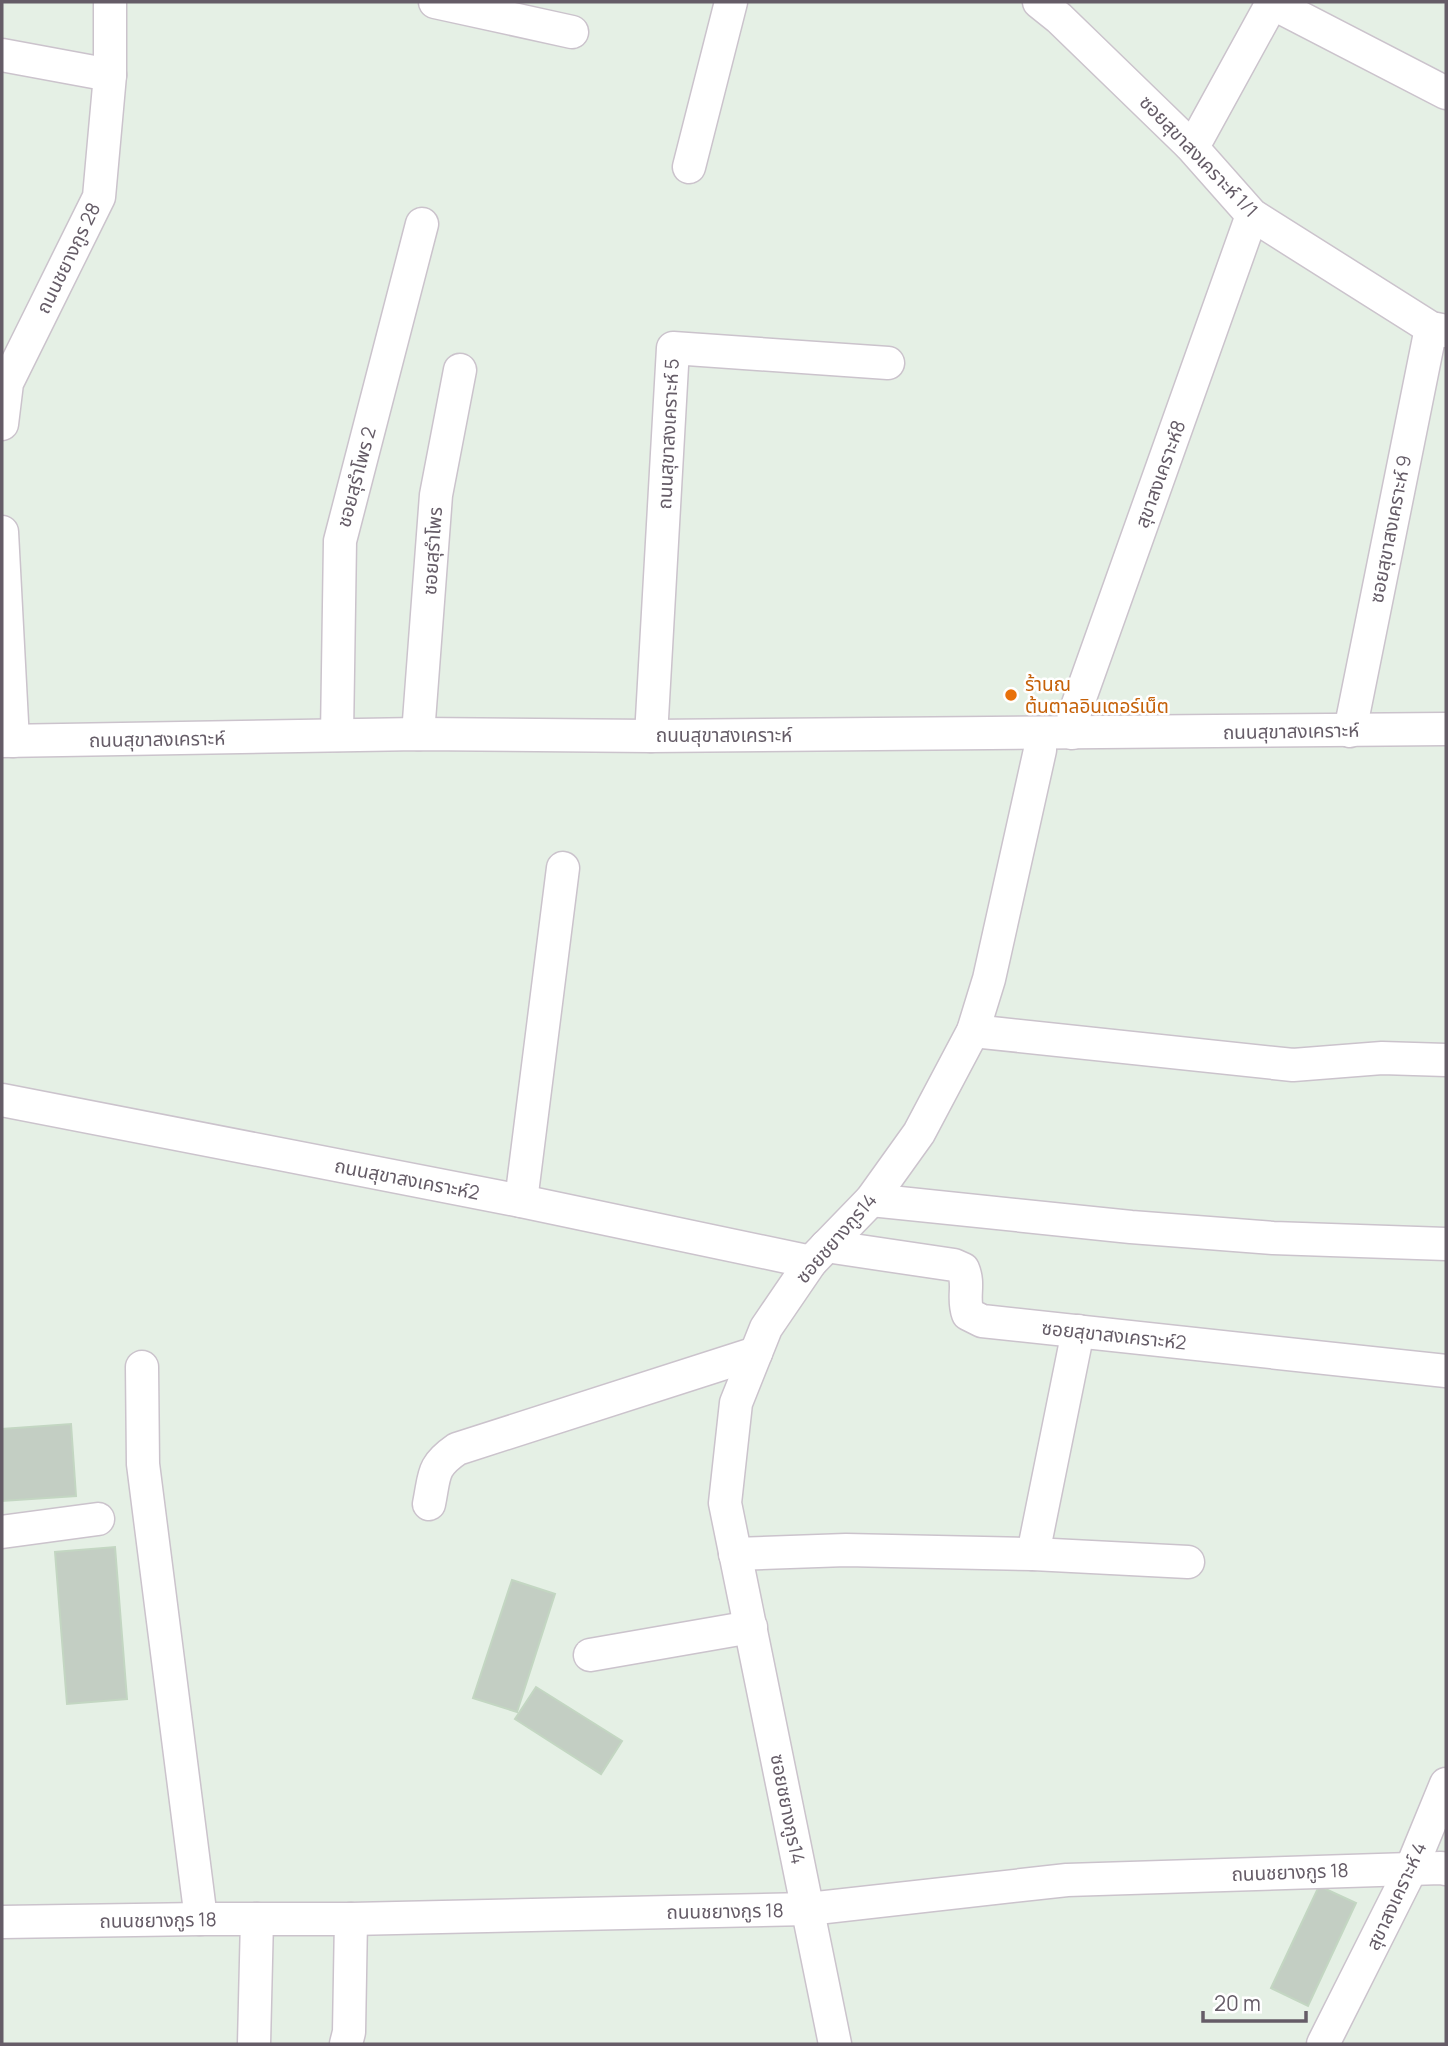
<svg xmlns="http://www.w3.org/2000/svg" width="1448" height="2046" viewBox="0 0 1448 2046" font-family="Manrope,'Noto Sans Thai',sans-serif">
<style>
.building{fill:#c3cec3;stroke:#c3d6c2;stroke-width:2}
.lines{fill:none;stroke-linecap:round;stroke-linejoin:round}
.street-casing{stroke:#cbc3cc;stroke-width:35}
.street{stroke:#fff;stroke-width:32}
.food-dot{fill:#e8710a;stroke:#fff;stroke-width:2.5}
.labels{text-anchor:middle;stroke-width:5;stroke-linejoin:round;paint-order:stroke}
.street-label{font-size:19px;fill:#655c67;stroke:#fff}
.food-label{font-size:19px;fill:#c56008;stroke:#fff;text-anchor:start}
</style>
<rect width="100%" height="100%" fill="#e5f0e5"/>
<g class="building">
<polygon points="71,1424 76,1496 2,1501 2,1429"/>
<polygon points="115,1547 127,1699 67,1704 55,1552"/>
<polygon points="512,1580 555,1594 517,1712 473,1698"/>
<polygon points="536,1687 622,1741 601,1774 515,1719"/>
<polygon points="1319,1886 1356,1903 1308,2006 1271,1988"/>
</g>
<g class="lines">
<g class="street-casing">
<g id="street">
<polyline points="435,2 572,32"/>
<polyline points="1039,2 1059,18 1190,145 1252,215 1431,328 1446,331"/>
<polyline points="2,55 110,75"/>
<polyline points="1190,145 1199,136 1272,3 1446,93"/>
<polyline points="689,167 731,2"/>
<polyline points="2,424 7,383 99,197 110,75 110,2"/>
<polyline points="2,532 13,741"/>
<polyline points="1350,731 1431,328"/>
<polyline points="1072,733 1074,715 1252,215"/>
<polyline points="418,734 436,495 460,370"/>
<polyline points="337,735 340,541 422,224"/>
<polyline points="651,736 673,348 888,363"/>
<polyline points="2,741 418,734 651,736 1446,729"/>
<polyline points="973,1031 1293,1065 1382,1058 1446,1060"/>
<polyline points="2,1100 521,1201 811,1262"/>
<polyline points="871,1200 1131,1227 1273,1238 1446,1244"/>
<polyline points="521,1201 563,868"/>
<path d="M826,1246L954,1265L963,1269C970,1285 962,1297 968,1314L982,1321L1446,1371"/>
<polyline points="142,1367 143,1464 201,1919"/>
<path d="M429,1504C435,1475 431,1467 457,1449L756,1353"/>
<polyline points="2,1532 98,1519"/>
<polyline points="735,1554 846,1550 1033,1554 1188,1562"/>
<polyline points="1033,1554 1078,1331"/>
<polyline points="590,1655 751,1627"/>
<polyline points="2,1922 201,1919 351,1919 808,1909 1067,1880 1441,1868 1446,1869"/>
<polyline points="254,2044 257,1919"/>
<polyline points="346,2044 349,2032 351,1919"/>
<polyline points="835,2044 725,1503 736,1403 766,1328 811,1262 871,1200 919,1133 973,1031 989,979 1040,750 1040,734"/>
<polyline points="1323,2044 1411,1869 1446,1784"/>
</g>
</g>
<use href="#street" class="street"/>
</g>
<circle class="food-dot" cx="1011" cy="695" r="7"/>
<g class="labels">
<g class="street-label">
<text transform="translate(1199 156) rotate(46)" y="7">ซอยสุขาสงเคราะห์ 1/1</text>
<text transform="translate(68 258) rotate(-64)" y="7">ถนนชยางกูร 28</text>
<text transform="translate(668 434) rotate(-87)" y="7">ถนนสุขาสงเคราะห์ 5</text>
<text transform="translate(1160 474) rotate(-70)" y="7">สุขาสงเคราะห์8</text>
<text transform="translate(356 477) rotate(-75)" y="7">ชอยสุรำโพร 2</text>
<text transform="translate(1390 529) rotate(-79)" y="7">ซอยสุขาสงเคราะห์ 9</text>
<text transform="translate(432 551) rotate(-86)" y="7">ชอยสุรำโพร</text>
<text transform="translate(1291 731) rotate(-1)" y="7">ถนนสุขาสงเคราะห์</text>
<text x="724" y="742">ถนนสุขาสงเคราะห์</text>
<text transform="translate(157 739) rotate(-1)" y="7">ถนนสุขาสงเคราะห์</text>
<text transform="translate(407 1179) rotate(11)" y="7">ถนนสุขาสงเคราะห์2</text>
<text transform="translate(836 1238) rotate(-49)" y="7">ซอยชยางกูร14</text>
<text transform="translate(1114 1335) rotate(6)" y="7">ซอยสุขาสงเคราะห์2</text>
<text transform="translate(788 1809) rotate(79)" y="7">ซอยชยางกูร14</text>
<text transform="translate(1290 1872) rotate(-2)" y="7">ถนนชยางกูร 18</text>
<text transform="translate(1396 1896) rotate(-65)" y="7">สุขาสงเคราะห์ 4</text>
<text transform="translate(725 1911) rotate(-1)" y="7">ถนนชยางกูร 18</text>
<text transform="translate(158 1920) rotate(-1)" y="7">ถนนชยางกูร 18</text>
</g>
<g class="food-label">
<text x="1025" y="691">ร้านณ<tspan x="1025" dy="22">ต้นตาลอินเตอร์เน็ต</tspan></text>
</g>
</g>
<rect width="1448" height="2046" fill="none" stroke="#655c67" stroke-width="7"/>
<path d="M1203 2011v10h103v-10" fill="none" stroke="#655c67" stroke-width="3.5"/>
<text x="1214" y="2011" font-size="21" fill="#655c67" stroke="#ffffff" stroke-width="5" paint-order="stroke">20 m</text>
</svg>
